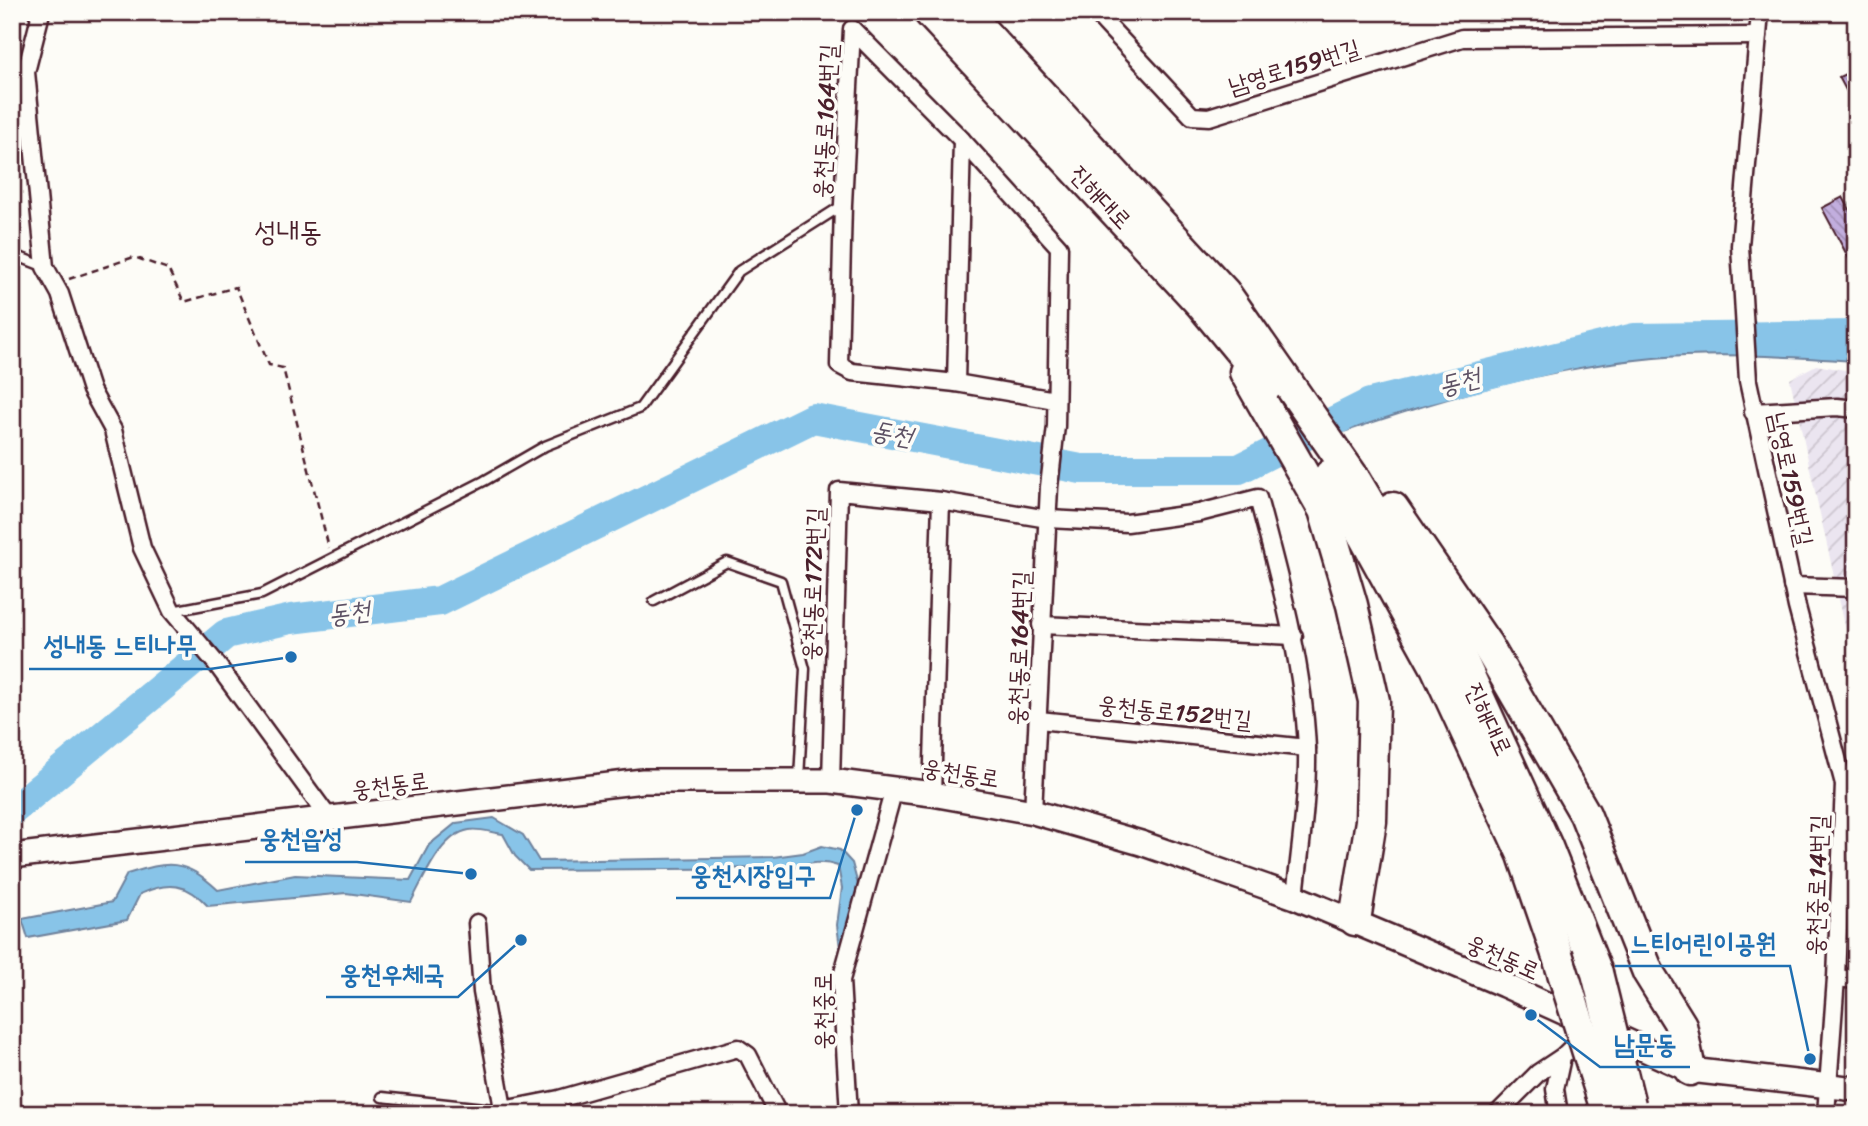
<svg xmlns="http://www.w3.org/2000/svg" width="1868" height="1126" viewBox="0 0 1868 1126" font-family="Sriracha,'Poor Story',sans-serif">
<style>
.industrial{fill:url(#industrial-furrows)}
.water{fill:#88c4e8;stroke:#6f829c;stroke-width:2}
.shadow{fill:#0003}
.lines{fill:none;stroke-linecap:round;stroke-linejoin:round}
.river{stroke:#88c4e8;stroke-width:30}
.building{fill:url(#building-back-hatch);stroke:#4a1f2b;stroke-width:2}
.lane-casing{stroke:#4a1f2b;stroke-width:13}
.street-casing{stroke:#4a1f2b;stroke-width:21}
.secondary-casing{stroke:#4a1f2b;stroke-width:28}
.highway-casing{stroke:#4a1f2b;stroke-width:35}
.path{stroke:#4a1f2b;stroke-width:2.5;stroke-dasharray:7 5;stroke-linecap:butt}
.lane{stroke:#fdfcf7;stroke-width:8}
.street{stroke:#fdfcf7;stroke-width:16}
.secondary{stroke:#fdfcf7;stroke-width:23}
.highway{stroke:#fdfcf7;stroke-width:30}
.highway-bridge-casing{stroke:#4a1f2b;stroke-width:35;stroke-linecap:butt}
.highway-bridge{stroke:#fdfcf7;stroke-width:30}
.labels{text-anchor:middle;stroke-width:7;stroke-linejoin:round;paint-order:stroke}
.street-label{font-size:24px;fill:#4a1f2b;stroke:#fdfcf7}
.water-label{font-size:26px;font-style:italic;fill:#5d5164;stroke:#fdfcf7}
.quarter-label{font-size:28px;fill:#4a1f2b;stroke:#fdfcf7}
.leader{fill:none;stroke:#1f6fb2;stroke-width:2.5}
.callout-dot{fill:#1f6fb2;stroke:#fdfcf7;stroke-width:2.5}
.callout-label{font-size:26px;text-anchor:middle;font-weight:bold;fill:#1f6fb2;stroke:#fdfcf7;stroke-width:7;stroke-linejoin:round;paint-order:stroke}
</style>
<defs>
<pattern id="industrial-furrows" width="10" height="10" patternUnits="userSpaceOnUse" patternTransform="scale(1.75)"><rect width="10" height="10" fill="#ebe5f0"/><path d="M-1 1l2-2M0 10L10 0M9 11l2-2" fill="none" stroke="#cbc4ce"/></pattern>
<pattern id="building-back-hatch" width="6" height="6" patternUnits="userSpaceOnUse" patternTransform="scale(1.75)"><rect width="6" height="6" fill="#c2aede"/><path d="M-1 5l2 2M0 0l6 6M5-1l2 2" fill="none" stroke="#a08db4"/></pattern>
</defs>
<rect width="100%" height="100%" fill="#fdfcf7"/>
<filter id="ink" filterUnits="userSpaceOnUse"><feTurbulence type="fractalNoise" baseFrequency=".0143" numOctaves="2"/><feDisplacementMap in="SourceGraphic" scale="14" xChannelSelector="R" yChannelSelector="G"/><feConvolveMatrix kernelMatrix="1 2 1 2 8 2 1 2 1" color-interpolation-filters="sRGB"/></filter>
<g filter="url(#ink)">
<polygon class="industrial" points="1816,365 1856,372 1856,675 1790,379"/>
<g class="water">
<path d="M1856,335V361C1790,357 1720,352 1654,358C1510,371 1373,421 1239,469L1370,403L1634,338Z"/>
<path d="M494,818L523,835L539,861L773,857L803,853L822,846L840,850L852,863L858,885L841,955L837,925L842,888L838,866C821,860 810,863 794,868L529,870L515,856L503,834C493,833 479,828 469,830C440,835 424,879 411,902L346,893L208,906C187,883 168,881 140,894L127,920L28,938L22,919L112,902L127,874C169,861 183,858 218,890L295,875L410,880L429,845L456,823Z"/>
</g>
<polygon class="shadow" points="1843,199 1856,206 1856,269"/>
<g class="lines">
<polyline class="river" points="12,811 226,634 291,619 440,601 813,418 1081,469 1239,469 1370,403 1634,338 1856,335"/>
</g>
<g class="building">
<polygon points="1856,69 1856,109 1839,77"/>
<polygon points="1843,197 1856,221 1856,272 1822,208"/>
</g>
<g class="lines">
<g class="lane-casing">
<g id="lane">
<polyline points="12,254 45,267"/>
<polyline points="654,601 727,562 781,581 805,669 799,779"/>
<polyline points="172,611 262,594 484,481 545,446 640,408 739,271 843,205"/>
<polyline points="382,1097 503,1110"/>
</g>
</g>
<g class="street-casing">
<g id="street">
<polyline points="37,12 40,17 26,72 45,267 60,294 91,390 113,430 142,548 172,611 215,662 329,818"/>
<polyline points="1095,12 1192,116 1209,117 1462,38 1758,36"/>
<polyline points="1760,12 1740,246 1748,381 1797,607 1844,784 1836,978 1826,1114"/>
<polyline points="956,383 962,140"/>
<polyline points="1753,412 1837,407 1856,409"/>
<polyline points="1792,586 1856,588"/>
<polyline points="1041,625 1294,636"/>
<polyline points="1039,720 1307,748"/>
<path d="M831,781L839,491L941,501L1048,519L1127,523L1199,513L1258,498C1280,581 1303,662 1307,748C1308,798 1300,848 1295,897"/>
<polyline points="932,794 941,501"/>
<polyline points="1033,812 1049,487 1056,426 1059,247 962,140 852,29 843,204 839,365 852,372 956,383 1055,400"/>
<polyline points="477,923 482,992 504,1114"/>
<polyline points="1836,978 1856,980"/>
<polyline points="503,1110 559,1099 738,1048 748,1055 778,1114"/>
<polyline points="849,1114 841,980 894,789"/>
<polyline points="1497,1114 1538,1073 1562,1057 1586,1034"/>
<polyline points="1559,1114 1555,1089 1562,1057"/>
</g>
</g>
<g class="secondary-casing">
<polyline id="secondary" points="12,856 643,781 831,781 932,794 1033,812 1141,843 1295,897 1504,985 1690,1070 1856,1089"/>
</g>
<g class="highway-casing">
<g id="highway">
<polyline points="929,12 1201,304 1268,385"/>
<polyline points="965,12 1225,293 1354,478 1460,656 1547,847 1597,973"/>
<polyline points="1245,372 1324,510 1352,605 1374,701 1371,821 1355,920"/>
<polyline points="1330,475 1436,667 1523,855 1557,954"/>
<polyline points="1393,508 1487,645 1585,814 1648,972 1681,1025 1690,1070"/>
</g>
</g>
<polyline class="path" points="69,279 134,257 168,269 184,302 236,287 269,365 283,368 329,548"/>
<use href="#lane" class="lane"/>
<use href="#street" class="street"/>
<use href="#secondary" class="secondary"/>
<use href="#highway" class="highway"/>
<g class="highway-bridge-casing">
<g id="highway-bridge">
<polyline points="1557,954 1604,1103"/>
<polyline points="1597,973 1630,1105"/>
</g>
</g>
<use href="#highway-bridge" class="highway-bridge"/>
</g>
</g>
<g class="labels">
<g class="street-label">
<text transform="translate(1294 67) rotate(-17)" y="8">남영로159번길</text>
<text transform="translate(825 121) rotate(-87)" y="8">웅천동로164번길</text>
<text transform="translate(1101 197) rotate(47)" y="8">진해대로</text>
<text transform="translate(1791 479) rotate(78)" y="8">남영로159번길</text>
<text transform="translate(813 584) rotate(-88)" y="8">웅천동로172번길</text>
<text transform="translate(1019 648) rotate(-88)" y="8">웅천동로164번길</text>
<text transform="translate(1175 712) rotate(6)" y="8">웅천동로152번길</text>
<text transform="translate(1489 719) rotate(65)" y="8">진해대로</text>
<text transform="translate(961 773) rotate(9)" y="8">웅천동로</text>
<text transform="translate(390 785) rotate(-7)" y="8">웅천동로</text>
<text transform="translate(1817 885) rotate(-88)" y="8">웅천중로14번길</text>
<text transform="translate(1503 957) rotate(24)" y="8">웅천동로</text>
<text transform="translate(823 1011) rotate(-90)" y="8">웅천중로</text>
</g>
<g class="water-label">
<text transform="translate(1459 381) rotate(-14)" y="9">동천</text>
<text transform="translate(892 433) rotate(11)" y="9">동천</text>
<text transform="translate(349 612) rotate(-7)" y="9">동천</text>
</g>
<g class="quarter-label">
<text x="288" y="241">성내동</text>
</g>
</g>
<path class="leader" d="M291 657L210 669H29M471 874L357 862H245M857 810L830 898H676M1810 1059L1790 966H1615M521 940L458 997H326M1531 1015L1600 1067H1690"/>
<g class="callout-dot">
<circle cx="291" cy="657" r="7"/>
<circle cx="471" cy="874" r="7"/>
<circle cx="857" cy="810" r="7"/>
<circle cx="1810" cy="1059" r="7"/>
<circle cx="521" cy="940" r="7"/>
<circle cx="1531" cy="1015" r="7"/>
</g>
<g class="callout-label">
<text x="120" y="654">성내동 느티나무</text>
<text x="301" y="847">웅천읍성</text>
<text x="753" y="884">웅천시장입구</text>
<text x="1703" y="952">느티어린이공원</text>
<text x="392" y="983">웅천우체국</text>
<text x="1645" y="1053">남문동</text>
</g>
<rect width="1868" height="1126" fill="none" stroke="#fdfcf7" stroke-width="42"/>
<rect x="21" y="21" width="1826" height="1084" fill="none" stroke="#4a1f2b" stroke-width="2.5" filter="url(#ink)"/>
</svg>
